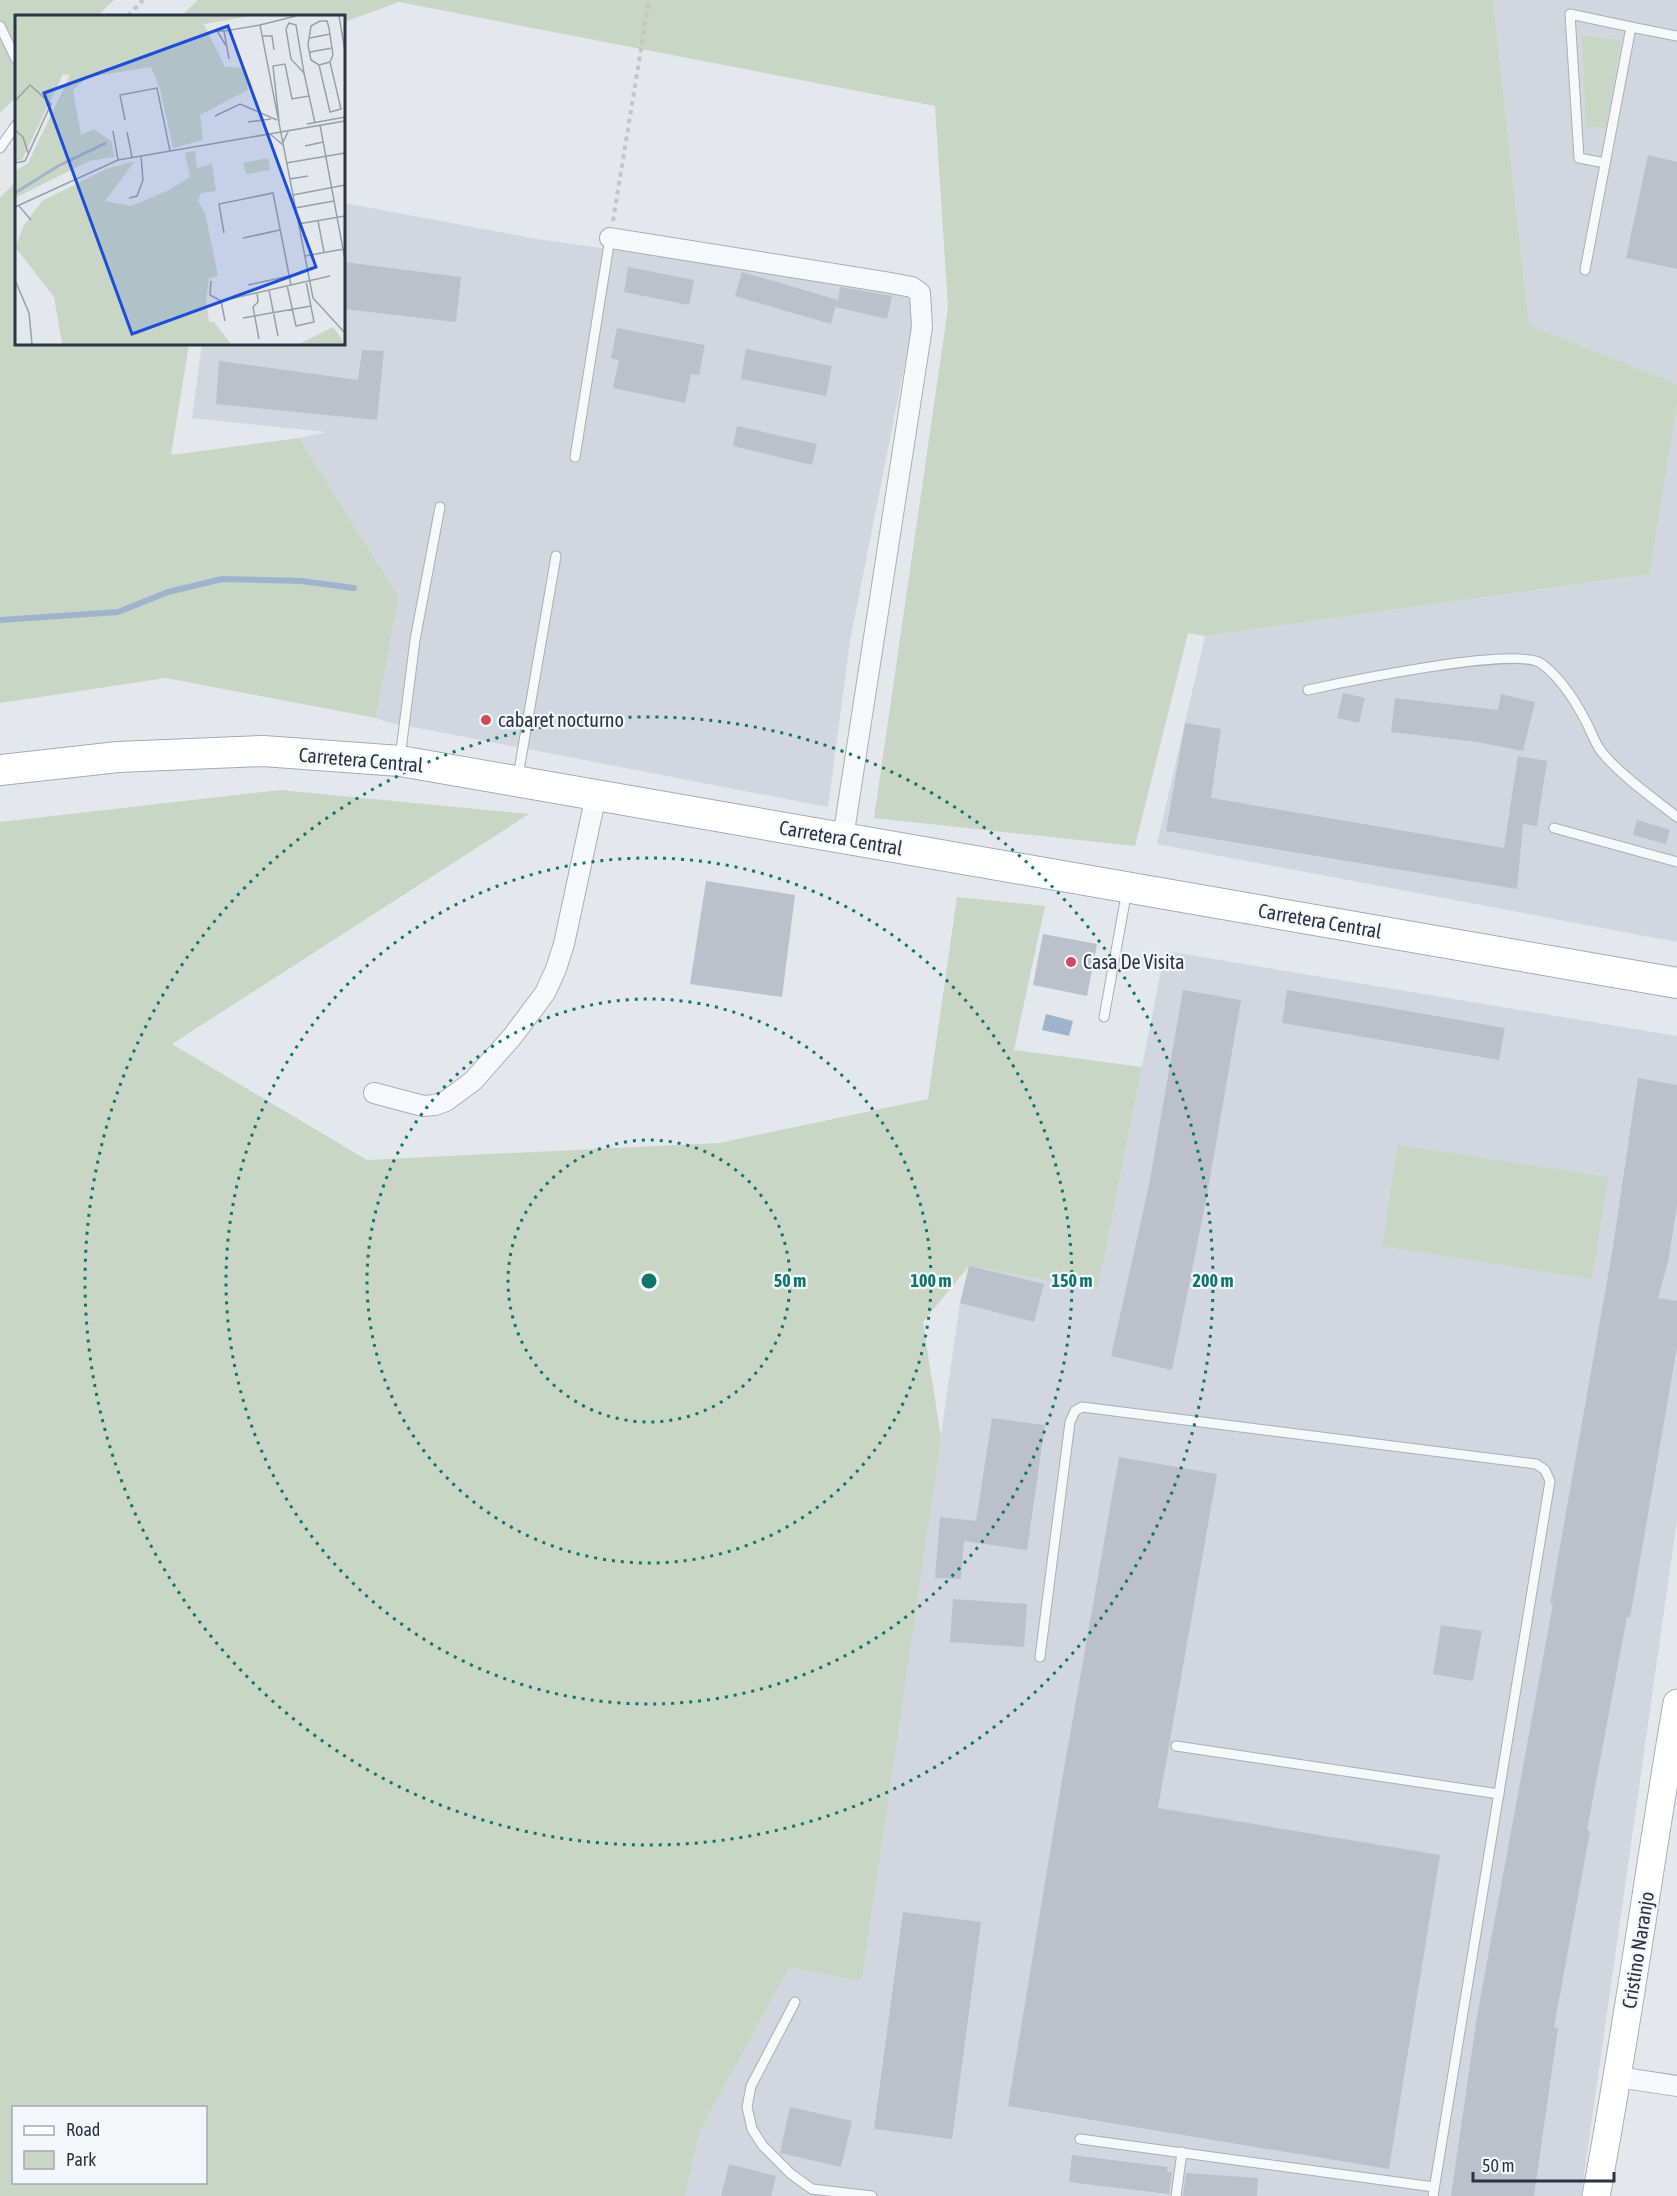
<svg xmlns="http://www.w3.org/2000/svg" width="1677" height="2196" viewBox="0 0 1677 2196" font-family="'Asap Condensed',sans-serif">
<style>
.built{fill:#d2d6de}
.green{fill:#c9d6c5;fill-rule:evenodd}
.water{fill:#9fb4cc}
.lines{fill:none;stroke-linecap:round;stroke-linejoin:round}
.stream{stroke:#9fb4cc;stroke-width:6}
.building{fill:#bbc0ca}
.lane-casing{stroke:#a9aeb7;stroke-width:11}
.street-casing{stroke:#a9aeb7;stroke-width:22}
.secondary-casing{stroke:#a9aeb7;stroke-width:29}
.primary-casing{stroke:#a3abb8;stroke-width:32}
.path{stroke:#c2c5cb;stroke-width:4;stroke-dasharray:4.5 4.5;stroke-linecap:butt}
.lane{stroke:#f7f8fa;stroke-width:9}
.street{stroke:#f7f8fa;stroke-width:20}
.secondary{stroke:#fff;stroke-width:27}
.primary{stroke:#fff;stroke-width:30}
.ring{fill:none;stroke:#0f766e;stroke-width:3;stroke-dasharray:3 6}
.poi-dot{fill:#d1495b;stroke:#f4f6f9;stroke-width:2}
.labels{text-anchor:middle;stroke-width:4.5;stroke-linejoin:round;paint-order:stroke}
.poi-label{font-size:20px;fill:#2b3445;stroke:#f4f6f9;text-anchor:start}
.street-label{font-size:20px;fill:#2b3445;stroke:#f4f6f9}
.inset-river{fill:none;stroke:#9fb4cc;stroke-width:3}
.inset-road{fill:none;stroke:#9a9fa9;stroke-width:1.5}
.view{fill:#1d4ed8;fill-opacity:0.15;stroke:#1d4ed8;stroke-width:3}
.inset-edge{fill:none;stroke:#2b3445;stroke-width:3}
.centre{fill:#0f766e;stroke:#f4f6f9;stroke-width:3}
.ring-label{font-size:18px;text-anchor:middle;font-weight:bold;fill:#0f766e;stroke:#f4f6f9;stroke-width:4.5;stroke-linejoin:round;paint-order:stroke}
</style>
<rect width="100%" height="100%" fill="#e4e7ec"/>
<g class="built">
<polygon points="1493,0 1677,0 1677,384 1529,325"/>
<polygon points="344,203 537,239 841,282 918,297 850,641 828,807 387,722 376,718 399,597 299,438 327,432 192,418 202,344 344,344"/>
<polygon points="1677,404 1677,942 1157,844 1205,636 1650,574"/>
<polygon points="1165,951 1677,1036 1677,1520 1581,2196 685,2196 699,2133 789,1968 862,1981 960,1303 969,1266 1098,1289"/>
</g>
<g class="green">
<polygon points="0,0 114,0 97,16 16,16 16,97 0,113"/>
<polygon points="198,0 1493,0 1529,325 1677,384 1677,404 1650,574 1205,636 1188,633 1135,846 874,818 948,308 935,106 399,2 344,22 344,16 181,16"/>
<polygon points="1582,36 1621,40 1606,128 1586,127"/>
<polygon points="16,181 16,344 189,344 171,455 299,438 399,597 376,718 166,678 0,703 0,198"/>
<path d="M280,790L529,814L172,1044L367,1160L719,1143L928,1099L957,897L1045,906L1014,1050L1142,1067L1098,1289L969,1266L923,1322L941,1438L862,1981L789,1968L699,2133L685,2196H0V822ZM14,2108H206V2182H14Z"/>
<polygon points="1398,1145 1608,1177 1592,1279 1382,1246"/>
</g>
<polygon class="water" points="1046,1014 1073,1021 1069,1036 1042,1030"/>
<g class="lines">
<polyline class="stream" points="0,620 118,612 168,592 222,579 301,581 354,588"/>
</g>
<g class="building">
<polygon points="1648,155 1677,162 1677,269 1626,258"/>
<polygon points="344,262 461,277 456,322 344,309"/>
<polygon points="628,267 694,280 689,305 624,292"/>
<polygon points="742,272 838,300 840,287 892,296 887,319 836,307 837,301 831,324 735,296"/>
<polygon points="617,328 705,345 699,375 691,374 685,403 613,388 619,360 611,358"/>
<polygon points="746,349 832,366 826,396 741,379"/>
<polygon points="362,350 384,351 377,420 216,404 219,361 358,380"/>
<polygon points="737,426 817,444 812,465 733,446"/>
<polygon points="1343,693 1365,698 1359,723 1337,718"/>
<polygon points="1501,694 1535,702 1523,751 1477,742 1391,732 1395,698 1498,710"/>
<polygon points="1185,723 1221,729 1211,798 1504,848 1518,756 1547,761 1537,826 1523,824 1517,889 1166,831"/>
<polygon points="1637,820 1670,830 1666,844 1633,835"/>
<polygon points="706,881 795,895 782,997 690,984"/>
<polygon points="1043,934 1097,944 1087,996 1033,985"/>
<polygon points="1183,990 1241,1000 1207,1195 1172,1370 1111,1356 1149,1185"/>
<polygon points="1287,990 1505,1028 1499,1060 1282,1023"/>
<polygon points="1638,1078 1677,1085 1677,1205 1668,1262 1658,1298 1677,1301 1677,1347 1630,1618 1627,1617 1587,1830 1590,1831 1554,2027 1558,2028 1534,2196 1451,2196 1477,2016 1553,1604 1550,1603 1612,1253"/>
<polygon points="969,1266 1044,1284 1034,1322 960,1303"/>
<polygon points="992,1418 1045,1425 1027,1550 964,1541 961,1579 935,1578 940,1517 976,1521"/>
<polygon points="1119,1457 1217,1474 1158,1808 1440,1855 1389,2169 1008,2106 1061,1786"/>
<polygon points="953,1599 1027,1604 1024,1647 950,1642"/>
<polygon points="1441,1625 1482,1631 1473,1681 1433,1674"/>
<polygon points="903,1912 981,1922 952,2139 874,2129"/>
<polygon points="790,2107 852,2121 841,2167 780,2153"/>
<polygon points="1072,2155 1168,2167 1167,2172 1172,2172 1169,2194 1069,2182"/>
<polygon points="729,2164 776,2176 771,2196 721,2196"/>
<polygon points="1186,2173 1258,2178 1257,2196 1183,2196"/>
</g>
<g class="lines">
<g class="lane-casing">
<g id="lane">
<polyline points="0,26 16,59"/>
<polyline points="0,148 16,125"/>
<polyline points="1605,163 1579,158 1570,14 1631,27"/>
<polyline points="1585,270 1631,27 1677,36"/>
<polyline points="575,457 610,238"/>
<path d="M1308,690C1344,682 1519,645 1542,664C1559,677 1574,699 1584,718C1590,728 1594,742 1601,751C1618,773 1654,799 1677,817"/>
<polyline points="400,758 415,640 440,507"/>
<polyline points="518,776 556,556"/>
<polyline points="1554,828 1677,862"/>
<polyline points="1104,1017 1127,890"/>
<polyline points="1040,1657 1070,1422 1075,1411 1082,1407 1536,1464 1545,1470 1550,1481 1433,2196"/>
<polyline points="1176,1746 1499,1794"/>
<polyline points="795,2002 751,2086 747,2107 752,2129 763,2146 791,2174 812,2189 872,2196"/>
<polyline points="1080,2139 1434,2187"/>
<polyline points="1176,2196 1182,2152"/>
</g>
</g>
<g class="street-casing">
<g id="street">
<polyline points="610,238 885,282 912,287 920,293 922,327 843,838"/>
<polyline points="374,1093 423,1106 435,1105 446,1101 473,1081 512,1037 545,993 556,969 564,944 596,795"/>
<polyline points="1618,2077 1677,2086"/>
</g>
</g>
<g class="secondary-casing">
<path id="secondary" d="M1596,2196C1627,2032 1649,1867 1677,1703"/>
</g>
<g class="primary-casing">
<polyline id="primary" points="0,770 118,757 263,751 400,761 1677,983"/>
</g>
<g class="path">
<polyline points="128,16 143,0"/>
<polyline points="613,221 649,0"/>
</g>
<use href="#lane" class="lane"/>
<use href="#street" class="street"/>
<use href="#secondary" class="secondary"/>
<use href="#primary" class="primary"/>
</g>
<g class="ring">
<circle cx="649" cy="1281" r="141"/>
<circle cx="649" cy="1281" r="282"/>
<circle cx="649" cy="1281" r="423"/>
<circle cx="649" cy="1281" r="564"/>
</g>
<g class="poi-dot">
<circle cx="486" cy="720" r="6"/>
<circle cx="1071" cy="962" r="6"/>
</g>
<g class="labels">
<g class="poi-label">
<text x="498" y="727">cabaret nocturno</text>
<text x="1083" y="969">Casa De Visita</text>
</g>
<g class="street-label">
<text transform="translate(361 760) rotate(5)" y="7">Carretera Central</text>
<text transform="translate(841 838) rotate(10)" y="7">Carretera Central</text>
<text transform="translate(1320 921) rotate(10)" y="7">Carretera Central</text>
<text transform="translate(1638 1950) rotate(-81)" y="7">Cristino Naranjo</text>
</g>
</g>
<g transform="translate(15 15)">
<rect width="330" height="330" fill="#e4e7ec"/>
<path d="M0,1H235L189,9L210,52L229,53L233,75L185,100L188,125L158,133L145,74L136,52L73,62L58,75L66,120L79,114L97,127L99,142L74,146L0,183V156L13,148L55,60L48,59L7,145L0,146ZM180,136L182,153L197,149L201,176L186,178L183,186L190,198L203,261L194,263L191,284L194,307H199L216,329H47L39,282L0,232L9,210L27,186L91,154L120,146L90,186L116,191L154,175L175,162L170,138ZM253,143L255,155L231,159L228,148ZM318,312L330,329H284Z" fill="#c9d6c5"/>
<path class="inset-river" d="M0,178L43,151L91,128"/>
<path class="inset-road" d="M324,1L330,36M245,10L281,1M209,16H202L212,32M247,21H257L259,35M295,23L315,19M295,37L317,33M214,44L209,16L245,10L298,283L330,318M315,47L326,94L315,97L304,50ZM304,50L296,45L293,30L296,11L305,6H312L314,13L318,40L315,47M289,58L281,10L274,8L271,14L276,44L289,58L300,108M0,86L15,70L36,89L10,146L0,148M200,101L225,89L262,105M110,105L105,80L142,73L155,136M264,106L258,51L270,49L277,84L294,81M233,107L256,104M292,109L330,102M305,110L330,245M0,115L8,122L13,138M98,116L103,145M112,117L117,142M255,119L267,129L273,117M290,131L308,127M271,148L330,138M275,164L293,161M278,180L330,170M114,183L122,181L128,165L126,141M4,191L16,205M0,192L103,145L330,106M280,193L319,186M303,206L309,237M283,209L330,201M209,218L204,189L258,178L276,270M228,223L265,215M290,241L329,234M0,265L14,298L17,329M196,266L195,280L206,286L315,261M233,270L274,261M272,270L281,311L299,307L291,266M254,275L263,321M242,277L243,287L238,292L244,324M206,286L210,306M228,303L296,291"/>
<path class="view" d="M213,11L301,252L117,319L29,78Z"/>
<rect width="330" height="330" class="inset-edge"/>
</g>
<circle cx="649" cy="1281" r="9" class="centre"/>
<g class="ring-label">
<text x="790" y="1287">50 m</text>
<text x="931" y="1287">100 m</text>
<text x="1072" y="1287">150 m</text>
<text x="1213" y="1287">200 m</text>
</g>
<rect x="12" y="2106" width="195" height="78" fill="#f4f6f9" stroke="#a4a8b1" stroke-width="1.5"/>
<rect x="24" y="2126" width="30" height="9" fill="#ffffff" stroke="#a4a8b1" stroke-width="1.5"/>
<text x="66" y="2136" font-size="18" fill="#2b3445">Road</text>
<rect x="24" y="2151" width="30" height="18" fill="#c9d6c5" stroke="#a4a8b1" stroke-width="1.5"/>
<text x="66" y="2166" font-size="18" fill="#2b3445">Park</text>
<path d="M1473 2172v9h141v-9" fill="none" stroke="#2b3445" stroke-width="3"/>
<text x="1482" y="2172" font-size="18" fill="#2b3445" stroke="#f4f6f9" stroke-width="4.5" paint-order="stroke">50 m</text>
</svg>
